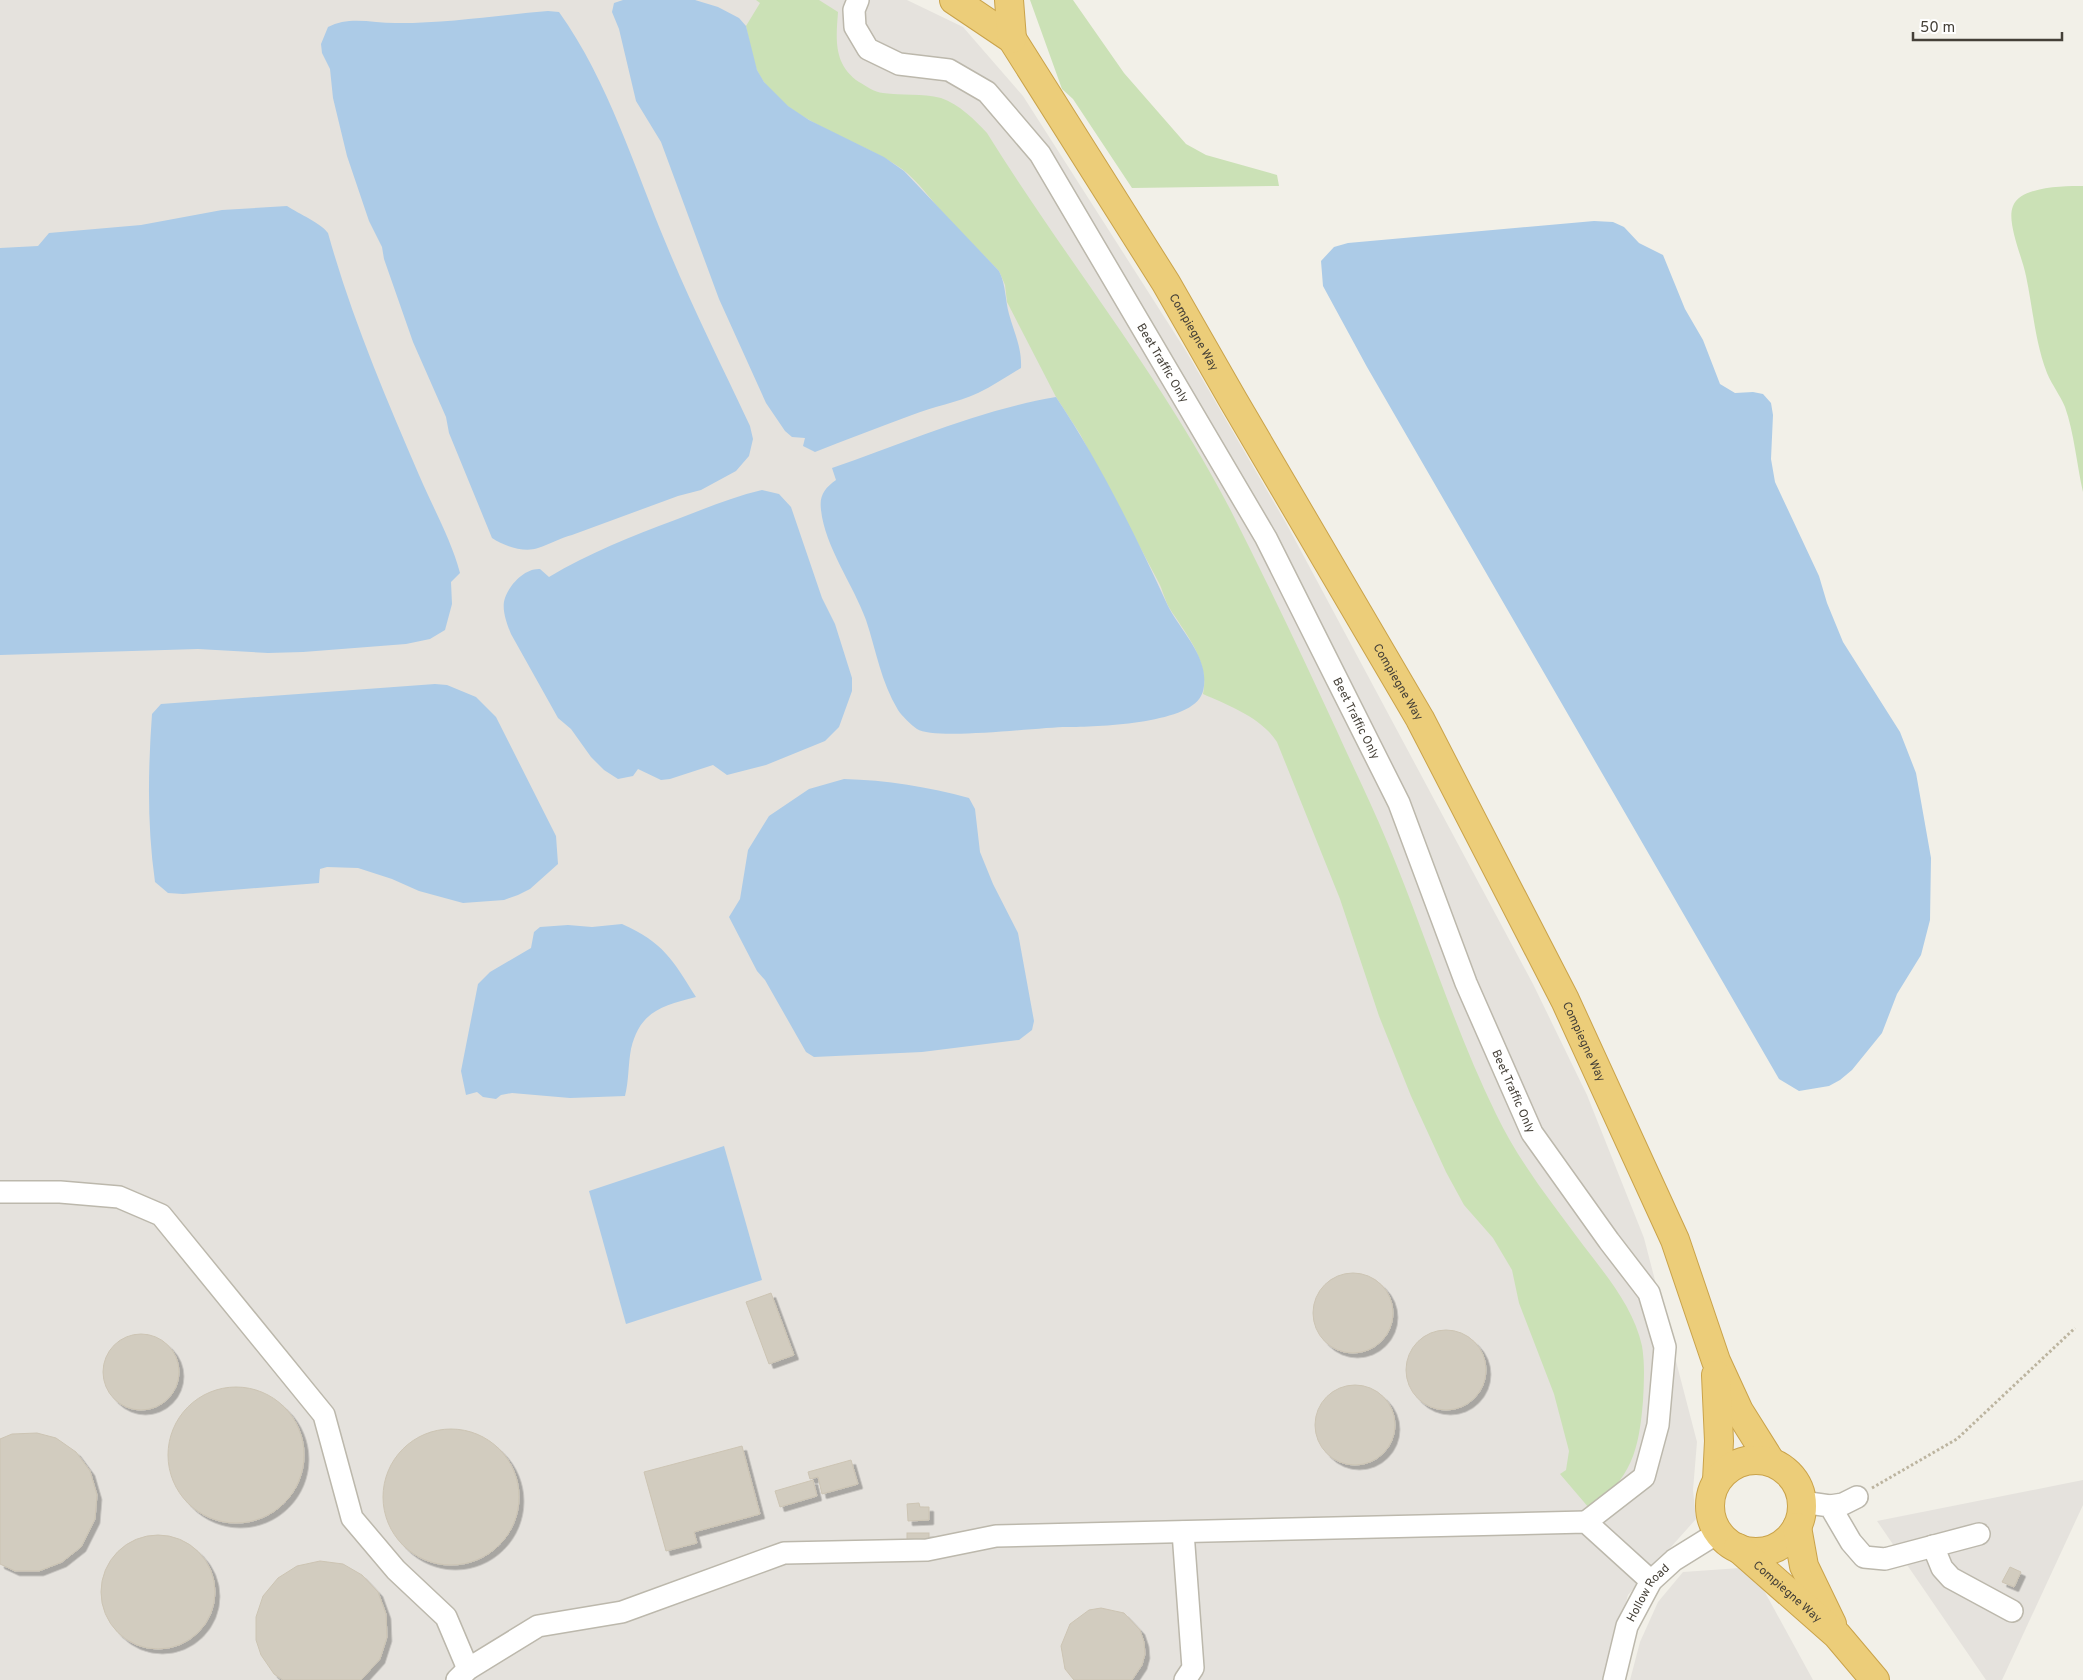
<svg xmlns="http://www.w3.org/2000/svg" width="2083" height="1680" viewBox="0 0 2083 1680" font-family="Overpass,sans-serif">
<style>
.industrial{fill:#e5e2dd}
.green{fill:#cbe1b6}
.water{fill:#accbe7}
.building{fill:#d2ccbf;stroke:#ccc4b3;filter:url(#shadow)}
.lines{fill:none;stroke-linecap:round;stroke-linejoin:round}
.minor-casing{stroke:#bcb8ac;stroke-width:24}
.highway-casing{stroke:#caa34a;stroke-width:30}
.path{stroke:#bcb49f;stroke-width:3;stroke-dasharray:2.5 2.5;stroke-linecap:butt}
.minor{stroke:#fff;stroke-width:21}
.highway{stroke:#eccd79;stroke-width:28}
.labels{text-anchor:middle;stroke-width:5;stroke-linejoin:round;paint-order:stroke}
.street-label{font-size:12px;fill:#454038;stroke:#fff}
</style>
<defs>
<filter id="shadow"><feDropShadow dx="4.5" dy="4.5" stdDeviation="0" flood-color="#0004"/></filter>
</defs>
<rect width="100%" height="100%" fill="#f2f0e8"/>
<g class="industrial">
<polygon points="0,0 907,0 963,27 1023,96 1186,351 1286,523 1533,984 1587,1095 1644,1238 1697,1442 1693,1490 1696,1519 1628,1595 1605,1680 0,1680"/>
<polygon points="2083,1480 2083,1505 2002,1680 1986,1680 1877,1521"/>
<polygon points="1740,1568 1761,1585 1813,1680 1630,1680 1640,1642 1658,1602 1683,1572"/>
</g>
<g class="green">
<path d="M756,0H819L838,12C836,39 833,64 859,82C866,86 874,92 883,93C902,96 922,93 941,98C959,104 975,120 987,133C1066,260 1161,376 1230,509C1267,582 1302,655 1336,729C1353,767 1372,805 1388,844C1425,933 1454,1028 1496,1114C1519,1162 1552,1203 1583,1245C1606,1275 1634,1308 1642,1346C1645,1364 1644,1383 1643,1401C1639,1449 1632,1480 1589,1508L1560,1474L1566,1470L1569,1451L1554,1394L1519,1303L1512,1270L1493,1238L1464,1205L1446,1172L1411,1096L1379,1016L1340,899L1277,742C1262,718 1228,705 1203,694C1210,662 1186,634 1170,609C1165,601 1163,591 1159,583L1080,434L1056,397L1007,302L1005,285L999,271C981,252 962,234 944,214C931,200 918,181 902,169C859,138 780,121 757,70C751,56 749,41 746,26L760,3Z"/>
<polygon points="1030,0 1073,0 1124,73 1186,144 1206,155 1277,175 1279,186 1132,188 1073,99 1062,89"/>
<path d="M2083,186V492C2077,466 2074,432 2065,407C2060,395 2052,385 2047,373C2035,342 2033,309 2026,276C2023,259 2006,222 2013,206C2021,186 2065,186 2083,186Z"/>
</g>
<g class="water">
<path d="M623,0H695L718,7L739,18L746,26L757,70L764,82L788,106L809,120L884,157L904,171L999,271C1006,285 1005,299 1009,314C1014,333 1022,347 1021,368C1007,376 993,386 978,393C956,403 934,406 912,415C880,427 847,439 815,452L803,446L805,438L792,437L785,431L766,403L719,299L661,142L636,101L619,29L612,12L614,3Z"/>
<path d="M548,11L559,12C609,82 634,167 667,246C692,307 722,366 750,426L753,439L749,456L736,471L701,490L678,496L572,535C560,538 550,544 538,548C524,553 504,546 492,538L449,433L446,417L413,342L384,259L382,247L369,221L347,156L333,98L330,69L322,53L321,44L328,27C350,15 376,24 399,23C449,23 499,15 548,11Z"/>
<path d="M287,206C299,214 321,223 328,233C351,316 385,396 419,475C433,508 451,539 460,573L451,582L452,604L445,630L430,639L406,644L303,652L268,653L198,649L0,655V248L38,246L49,233L141,225L222,210Z"/>
<polygon points="1594,221 1613,222 1624,227 1639,243 1663,255 1685,309 1703,340 1720,384 1735,393 1753,392 1763,394 1771,403 1773,415 1771,459 1775,482 1819,576 1827,603 1843,642 1900,732 1916,773 1931,858 1930,920 1921,955 1897,994 1882,1033 1852,1070 1840,1080 1829,1086 1799,1091 1779,1079 1367,367 1323,286 1321,261 1334,247 1348,243"/>
<path d="M1056,397C1100,463 1135,534 1168,606C1178,626 1198,646 1203,669C1205,678 1205,689 1201,696C1187,724 1095,727 1067,727C1040,727 935,741 917,729C911,725 902,716 898,710C881,682 876,650 866,620C853,584 825,547 821,510C819,495 825,488 836,480L832,468C905,443 979,410 1056,397Z"/>
<path d="M762,490L779,494L791,507L822,598L835,624L852,678V691L839,727L825,741L766,765L727,775L713,765L670,779L661,780L638,769L633,776L618,779L604,770L591,757L571,729L558,718L511,634C507,624 501,609 505,598C510,584 525,568 540,569L549,577C589,553 632,536 675,520C704,509 732,497 762,490Z"/>
<path d="M435,684L447,685L476,697L496,717L556,836L558,864L530,889L518,895L504,900L463,903L419,891L392,879L358,868L327,867L320,869L319,883L183,894L168,893L155,882C147,826 148,770 152,714L161,704Z"/>
<path d="M844,779C886,780 929,787 969,798L975,809L980,852L993,884L1018,933L1034,1021L1032,1030L1019,1040L922,1052L814,1057L806,1052L765,980L757,971L729,917L740,899L748,850L769,816L809,789Z"/>
<path d="M622,924C664,943 672,959 696,997C662,1006 640,1011 631,1049C628,1065 629,1080 625,1096L570,1098L512,1093L501,1095L496,1099L483,1097L477,1092L466,1095L461,1071L478,984L490,972L531,948L534,932L540,927L568,925L592,927Z"/>
<polygon points="724,1146 762,1280 626,1324 589,1191"/>
</g>
<g class="building">
<circle cx="1353" cy="1313" r="40"/>
<polygon points="771,1293 794,1355 769,1364 746,1302"/>
<circle cx="1446" cy="1370" r="40"/>
<circle cx="141" cy="1372" r="38"/>
<circle cx="1355" cy="1425" r="40"/>
<circle cx="236" cy="1455" r="68"/>
<circle cx="451" cy="1497" r="68"/>
<polygon points="37,1433 56,1438 76,1452 90,1471 97,1495 95,1519 81,1547 62,1562 39,1571 15,1571 0,1564 0,1439 12,1434"/>
<polygon points="742,1446 760,1514 694,1532 697,1543 666,1551 644,1472"/>
<polygon points="851,1460 858,1484 822,1494 818,1477 810,1479 808,1472"/>
<polygon points="813,1480 817,1496 780,1507 775,1491"/>
<polygon points="919,1503 920,1507 929,1507 929,1520 908,1521 907,1504"/>
<rect x="907" y="1533" width="22" height="10"/>
<circle cx="158" cy="1592" r="57"/>
<polygon points="320,1561 343,1564 362,1575 378,1592 386,1614 387,1637 380,1659 361,1680 283,1680 274,1674 261,1655 256,1640 256,1617 263,1596 278,1578 297,1566"/>
<polygon points="2010,1567 2021,1572 2014,1587 2002,1582"/>
<polygon points="1101,1608 1124,1613 1140,1630 1144,1642 1145,1654 1142,1665 1132,1680 1074,1680 1065,1669 1061,1646 1070,1624 1089,1610"/>
</g>
<g class="lines">
<g class="minor-casing">
<g id="minor">
<path id="s1" d="M858,0L854,10L855,27L868,49L899,64L949,70L987,92L1040,154L1266,538L1399,803L1466,983L1532,1133L1609,1241L1649,1293L1665,1347L1658,1425L1644,1477L1586,1522"/>
<polyline points="0,1192 60,1192 119,1197 161,1215 324,1415 352,1518 396,1570 446,1617 468,1669"/>
<polyline points="1802,1502 1830,1506 1851,1542 1864,1557 1885,1559 1979,1534"/>
<polyline points="1830,1506 1843,1504 1857,1497"/>
<polyline points="1183,1532 1193,1668 1185,1680"/>
<polyline points="1933,1546 1942,1568 1951,1578 2012,1611"/>
<polyline points="457,1680 468,1669 538,1626 622,1612 784,1553 927,1550 996,1536 1586,1522 1651,1581"/>
<path id="s2" d="M1614,1680L1627,1626L1651,1581L1674,1560L1719,1532"/>
</g>
</g>
<g class="highway-casing">
<g id="highway">
<path id="s3" d="M954,0L1012,39L1166,283L1233,400L1420,719L1565,1000L1675,1240L1716,1361L1739,1411L1771,1462"/>
<polyline points="1009,0 1012,39"/>
<polyline points="1716,1375 1719,1441 1717,1480"/>
<circle cx="1756" cy="1506" r="46"/>
<polyline points="1797,1527 1804,1566 1832,1624"/>
<path id="s4" d="M1738,1548L1837,1635L1875,1680"/>
</g>
</g>
<polyline class="path" points="1872,1488 1957,1439 2075,1328"/>
<use href="#minor" class="minor"/>
<use href="#highway" class="highway"/>
</g>
<g class="labels">
<g class="street-label">
<text dy="4" stroke="none"><textPath href="#s3" startOffset="415">Compiegne Way</textPath></text>
<text dy="4" stroke="none"><textPath href="#s1" startOffset="506">Beet Traffic Only</textPath></text>
<text dy="4" stroke="none"><textPath href="#s3" startOffset="820">Compiegne Way</textPath></text>
<text dy="4" stroke="none"><textPath href="#s1" startOffset="911">Beet Traffic Only</textPath></text>
<text dy="4" stroke="none"><textPath href="#s3" startOffset="1225">Compiegne Way</textPath></text>
<text dy="4" stroke="none"><textPath href="#s1" startOffset="1316">Beet Traffic Only</textPath></text>
<text dy="4" stroke="none"><textPath href="#s4" startOffset="66">Compiegne Way</textPath></text>
<text dy="4" stroke="none"><textPath href="#s2" startOffset="95">Hollow Road</textPath></text>
</g>
</g>
<path d="M1913 32v8h149v-8" fill="none" stroke="#454038" stroke-width="2.5"/>
<text x="1920" y="32" font-size="15" fill="#454038" stroke="#ffffff" stroke-width="4" paint-order="stroke">50 m</text>
</svg>
